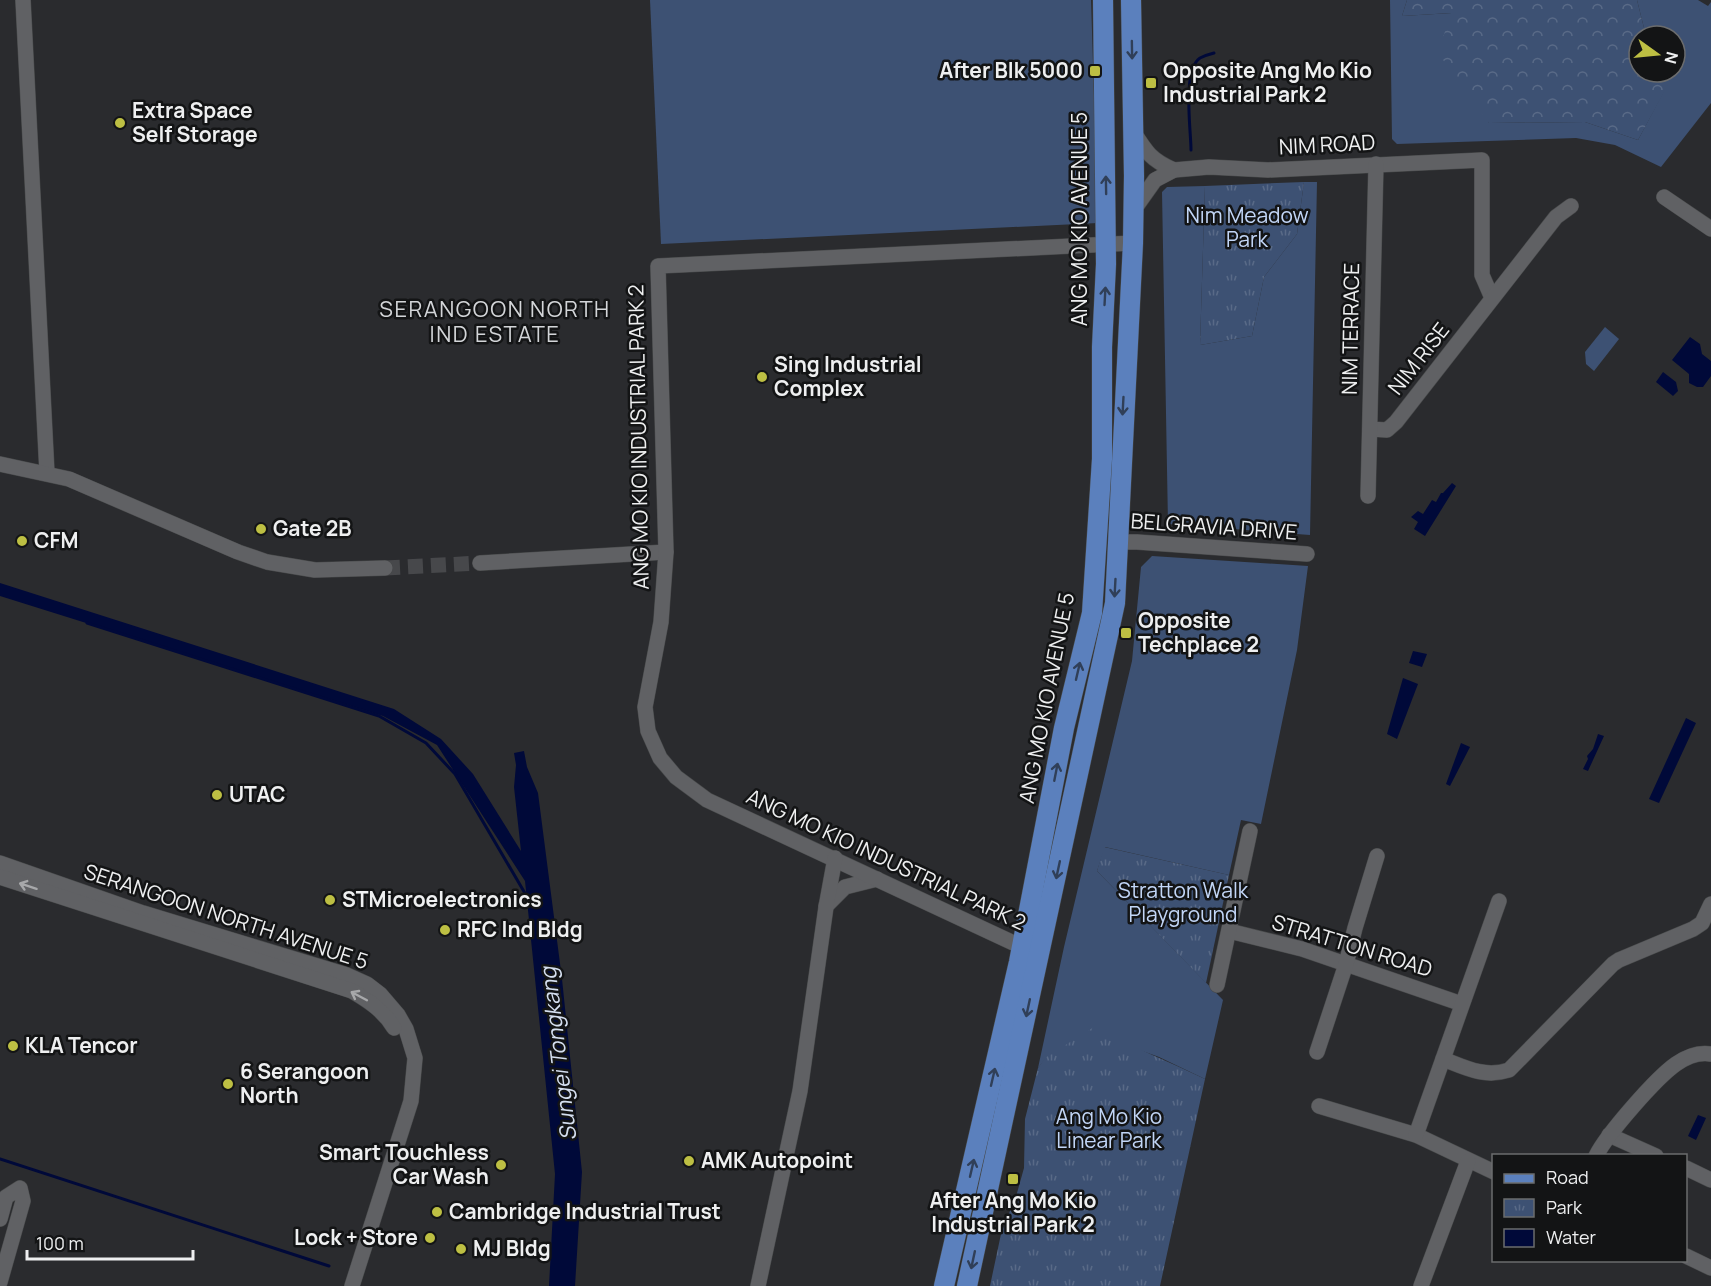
<svg xmlns="http://www.w3.org/2000/svg" width="1711" height="1286" viewBox="0 0 1711 1286" font-family="Manrope,sans-serif">
<style>
.grass{fill:#3d5173}
.forest{fill:url(#forest-crowns)}
.park{fill:url(#park-tufts)}
.water{fill:#000939}
.lines{fill:none;stroke-linecap:round;stroke-linejoin:round}
.stream{stroke:#000939;stroke-width:3}
.minor-tunnel{stroke:#47484b;stroke-width:15;stroke-dasharray:15 8;stroke-linecap:butt}
.minor-casing{stroke:#47494a;stroke-width:16}
.major-casing{stroke:#47494a;stroke-width:21}
.minor{stroke:#606164;stroke-width:15}
.major{stroke:#5b80bd;stroke-width:20}
.oneway{stroke:#303f58}
.oneway2{stroke:#a7a8aa}
.poi-dot{fill:#bdbf43;stroke:#131415;stroke-width:2}
.labels{text-anchor:middle;stroke-width:5;stroke-linejoin:round;paint-order:stroke}
.poi-label{font-size:21px;font-weight:bold;fill:#eeeff0;stroke:#131415;text-anchor:start}
.street-label{font-size:21px;fill:#eeeff0;stroke:#131415}
.park-label{font-size:21px;fill:#c2d6f7;stroke:#131415}
.neighbourhood-label{font-size:22px;letter-spacing:1.5px;fill:#d3d5d8;stroke:#131415}
.water-label{font-size:22px;font-style:italic;fill:#d5dff0;stroke:#131415}
</style>
<defs>
<pattern id="forest-crowns" width="20" height="18" patternUnits="userSpaceOnUse" patternTransform="scale(1.5)"><rect width="20" height="18" fill="#3d5173"/><path d="M2 6a3 3 0 1 1 6 0M12 15a3 3 0 1 1 6 0" fill="none" stroke="#596a87"/></pattern>
<pattern id="park-tufts" width="24" height="20" patternUnits="userSpaceOnUse" patternTransform="scale(1.5)"><rect width="24" height="20" fill="#3d5173"/><path d="M3 7l-1-3M5 7V3M7 7l1-3M15 17l-1-3M17 17v-4M19 17l1-3" fill="none" stroke="#596a87"/></pattern>
</defs>
<rect width="100%" height="100%" fill="#2a2b2e"/>
<g class="grass">
<polygon points="650,0 1091,0 1098,223 661,244"/>
<polygon points="1390,0 1407,0 1402,16 1452,13 1489,123 1585,122 1638,140 1673,74 1671,72 1675,72 1675,36 1646,36 1637,0 1698,0 1708,6 1711,2 1711,103 1661,167 1615,145 1576,138 1397,144 1392,139"/>
<polygon points="1304,182 1317,182 1310,535 1168,524 1162,192 1167,187 1205,186 1200,345 1252,336 1264,277 1297,234"/>
<polygon points="1605,327 1619,339 1594,371 1586,364 1585,352"/>
<polygon points="1152,556 1308,566 1297,650 1261,824 1241,820 1229,875 1105,847 1097,871 1223,1000 1205,1079 1159,1057 1134,1048 1046,1058 1038,1068 1064,947 1132,661 1141,567"/>
</g>
<polygon class="forest" points="1407,0 1637,0 1646,36 1639,36 1639,72 1671,72 1674,74 1638,140 1585,122 1489,123 1438,53 1451,13 1402,16"/>
<g class="park">
<polygon points="1304,182 1297,234 1264,277 1252,336 1200,345 1205,186"/>
<polygon points="1104,847 1229,875 1206,983 1097,871"/>
<path d="M1094,1027C1130,1046 1168,1061 1205,1079L1160,1286H990L1001,1234L1017,1193L1024,1168L1025,1119L1038,1068L1045,1058Z"/>
</g>
<g class="water">
<polygon points="1690,337 1700,344 1702,354 1711,361 1711,376 1703,387 1697,387 1689,383 1689,374 1672,360"/>
<polygon points="1663,372 1676,382 1678,391 1673,396 1656,382"/>
<polygon points="1452,483 1456,486 1425,536 1414,529 1418,522 1411,517 1418,511 1423,514 1432,500 1436,502 1441,493 1443,493"/>
<polygon points="0,583 394,709 441,739 473,774 521,851 514,787 516,765 514,753 524,751 527,767 538,793 562,979 582,1172 575,1286 549,1286 555,1174 525,881 437,745 383,716 0,596"/>
<polygon points="1413,651 1427,654 1422,667 1409,663"/>
<polygon points="1403,678 1418,684 1397,739 1387,734"/>
<polygon points="1686,718 1696,723 1659,803 1649,799"/>
<polygon points="1598,734 1604,736 1588,771 1583,769 1588,759 1587,756 1593,749"/>
<polygon points="1461,743 1470,747 1450,786 1446,784"/>
<polygon points="1698,1115 1706,1118 1696,1140 1688,1136"/>
</g>
<g class="lines">
<g class="stream">
<path d="M1191,150C1191,130 1182,70 1200,58C1204,56 1210,54 1214,53"/>
<polyline points="87,623 379,716 426,743 455,774 526,895"/>
<polyline points="0,1159 329,1266"/>
</g>
<polyline class="minor-tunnel" points="385,568 480,563"/>
<g class="minor-casing">
<g id="minor">
<polyline points="23,0 47,473"/>
<polyline points="1174,170 1209,167 1268,170 1482,160 1482,275 1492,298"/>
<polyline points="1664,197 1711,229"/>
<path d="M1133,211L1155,180L1174,170C1151,160 1146,152 1133,131"/>
<polyline points="1370,429 1387,430 1396,422 1556,217 1571,206"/>
<polyline points="0,464 69,479 238,552 267,562 315,570 385,568"/>
<polyline points="1368,496 1376,164"/>
<polyline points="1117,542 1137,542 1307,554"/>
<polyline points="480,563 666,552"/>
<polyline points="0,863 143,913 347,975 367,984 380,994 398,1015 406,1029 415,1058 411,1101 352,1286"/>
<path d="M0,877L352,991C369,1001 384,1011 394,1028"/>
<polyline points="826,906 845,887 877,879"/>
<polyline points="1229,931 1302,949 1462,1004"/>
<polyline points="1031,949 1022,947 707,800 676,777 660,758 648,731 645,707 661,622 666,552 658,266 1133,243"/>
<polyline points="1217,985 1250,831"/>
<polyline points="1317,1052 1346,964 1355,928 1377,856"/>
<path d="M1443,1059C1466,1068 1485,1078 1509,1070L1613,964L1619,960L1693,929L1702,923L1711,904"/>
<polyline points="1319,1106 1416,1135 1494,1172"/>
<polyline points="1416,1135 1499,901"/>
<polyline points="1609,1135 1656,1156"/>
<path d="M1596,1156C1607,1134 1656,1078 1676,1064C1686,1057 1699,1052 1711,1054"/>
<polyline points="1686,1168 1711,1180"/>
<polyline points="0,1219 6,1197 20,1188 23,1201 0,1282"/>
<polyline points="1686,1256 1711,1268"/>
<polyline points="758,1286 800,1091 826,907 835,858"/>
<polyline points="1421,1286 1468,1161"/>
</g>
</g>
<g class="major-casing">
<g id="major">
<polyline points="944,1286 1019,962 1064,728 1092,613 1102,459 1102,347 1106,264 1103,0"/>
<polyline points="967,1286 1115,603 1133,243 1134,176 1131,0"/>
</g>
</g>
<use href="#minor" class="minor"/>
<use href="#major" class="major"/>
</g>
<defs><path id="oneway-shaft" d="M-6 0H5M1.5-3L5.5 0L1.5 3" fill="none" stroke-width="1.6" stroke-linecap="round" stroke-linejoin="round" transform="scale(1.5)"/></defs>
<g class="oneway">
<use href="#oneway-shaft" transform="translate(1132 50) rotate(89)"/>
<use href="#oneway-shaft" transform="translate(1106 185) rotate(-91)"/>
<use href="#oneway-shaft" transform="translate(1105 296) rotate(-87)"/>
<use href="#oneway-shaft" transform="translate(1123 406) rotate(93)"/>
<use href="#oneway-shaft" transform="translate(1115 588) rotate(93)"/>
<use href="#oneway-shaft" transform="translate(1078 671) rotate(-77)"/>
<use href="#oneway-shaft" transform="translate(1056 772) rotate(-79)"/>
<use href="#oneway-shaft" transform="translate(1058 870) rotate(102)"/>
<use href="#oneway-shaft" transform="translate(1028 1008) rotate(102)"/>
<use href="#oneway-shaft" transform="translate(993 1077) rotate(-77)"/>
<use href="#oneway-shaft" transform="translate(972 1168) rotate(-77)"/>
<use href="#oneway-shaft" transform="translate(973 1260) rotate(102)"/>
</g>
<g class="oneway2">
<use href="#oneway-shaft" transform="translate(28 886) rotate(-162)"/>
<use href="#oneway-shaft" transform="translate(359 996) rotate(-152)"/>
</g>
<g class="poi-dot">
<rect x="1089" y="65" width="12" height="12" rx="3"/>
<rect x="1145" y="77" width="12" height="12" rx="3"/>
<circle cx="120" cy="123" r="6"/>
<circle cx="762" cy="377" r="6"/>
<circle cx="261" cy="529" r="6"/>
<circle cx="22" cy="541" r="6"/>
<rect x="1120" y="627" width="12" height="12" rx="3"/>
<circle cx="217" cy="795" r="6"/>
<circle cx="330" cy="900" r="6"/>
<circle cx="445" cy="930" r="6"/>
<circle cx="13" cy="1046" r="6"/>
<circle cx="228" cy="1084" r="6"/>
<circle cx="689" cy="1161" r="6"/>
<circle cx="501" cy="1165" r="6"/>
<rect x="1007" y="1173" width="12" height="12" rx="3"/>
<circle cx="437" cy="1212" r="6"/>
<circle cx="430" cy="1238" r="6"/>
<circle cx="461" cy="1249" r="6"/>
</g>
<g class="labels">
<g class="poi-label">
<text x="1083" y="78" text-anchor="end">After Blk 5000</text>
<text x="1163" y="78">Opposite Ang Mo Kio<tspan x="1163" dy="24">Industrial Park 2</tspan></text>
<text x="132" y="118">Extra Space<tspan x="132" dy="24">Self Storage</tspan></text>
<text x="774" y="372">Sing Industrial<tspan x="774" dy="24">Complex</tspan></text>
<text x="273" y="536">Gate 2B</text>
<text x="34" y="548">CFM</text>
<text x="1138" y="628">Opposite<tspan x="1138" dy="24">Techplace 2</tspan></text>
<text x="229" y="802">UTAC</text>
<text x="342" y="907">STMicroelectronics</text>
<text x="457" y="937">RFC Ind Bldg</text>
<text x="25" y="1053">KLA Tencor</text>
<text x="240" y="1079">6 Serangoon<tspan x="240" dy="24">North</tspan></text>
<text x="489" y="1160" text-anchor="end">Smart Touchless<tspan x="489" dy="24">Car Wash</tspan></text>
<text x="701" y="1168">AMK Autopoint</text>
<text x="1013" y="1208" text-anchor="middle">After Ang Mo Kio<tspan x="1013" dy="24">Industrial Park 2</tspan></text>
<text x="449" y="1219">Cambridge Industrial Trust</text>
<text x="418" y="1245" text-anchor="end">Lock + Store</text>
<text x="473" y="1256">MJ Bldg</text>
</g>
<g class="street-label">
<text transform="translate(1327 145) rotate(-3)" y="7">NIM ROAD</text>
<text transform="translate(1080 219) rotate(-90)" y="7">ANG MO KIO AVENUE 5</text>
<text transform="translate(1351 329) rotate(-89)" y="7">NIM TERRACE</text>
<text transform="translate(1419 359) rotate(-52)" y="7">NIM RISE</text>
<text transform="translate(639 437) rotate(-91)" y="7">ANG MO KIO INDUSTRIAL PARK 2</text>
<text transform="translate(1214 527) rotate(4)" y="7">BELGRAVIA DRIVE</text>
<text transform="translate(1047 698) rotate(-79)" y="7">ANG MO KIO AVENUE 5</text>
<text transform="translate(886 860) rotate(25)" y="7">ANG MO KIO INDUSTRIAL PARK 2</text>
<text transform="translate(226 917) rotate(18)" y="7">SERANGOON NORTH AVENUE 5</text>
<text transform="translate(1352 946) rotate(17)" y="7">STRATTON ROAD</text>
</g>
<g class="park-label">
<text x="1247" y="223">Nim Meadow<tspan x="1247" dy="24">Park</tspan></text>
<text x="1183" y="898">Stratton Walk<tspan x="1183" dy="24">Playground</tspan></text>
<text x="1109" y="1124">Ang Mo Kio<tspan x="1109" dy="24">Linear Park</tspan></text>
</g>
<g class="neighbourhood-label">
<text x="495" y="317">SERANGOON NORTH<tspan x="495" dy="25">IND ESTATE</tspan></text>
</g>
<g class="water-label">
<text transform="translate(558 1054) rotate(-97)" y="8">Sungei Tongkang</text>
</g>
</g>
<rect x="1492" y="1154" width="195" height="108" fill="#131415" stroke="#6b6c6d" stroke-width="1.5"/>
<rect x="1504" y="1174" width="30" height="9" fill="#5b80bd" stroke="#6b6c6d" stroke-width="1.5"/>
<text x="1546" y="1184" font-size="18" fill="#eeeff0">Road</text>
<rect x="1504" y="1199" width="30" height="18" fill="url(#park-tufts)" stroke="#6b6c6d" stroke-width="1.5"/>
<text x="1546" y="1214" font-size="18" fill="#eeeff0">Park</text>
<rect x="1504" y="1229" width="30" height="18" fill="#000939" stroke="#6b6c6d" stroke-width="1.5"/>
<text x="1546" y="1244" font-size="18" fill="#eeeff0">Water</text>
<g transform="translate(1657 54) rotate(105)"><circle r="28" fill="#131415" stroke="#6b6c6d" stroke-width="1.5"/>
<path d="M0-4.5L10 22L0 15L-10 22Z" fill="#bdbf43"/>
<text y="-9" font-size="16" font-weight="bold" text-anchor="middle" fill="#eeeff0">N</text>
</g>
<path d="M27 1250v9h166v-9" fill="none" stroke="#eeeff0" stroke-width="3"/>
<text x="36" y="1250" font-size="18" fill="#eeeff0" stroke="#131415" stroke-width="4.5" paint-order="stroke">100 m</text>
</svg>
